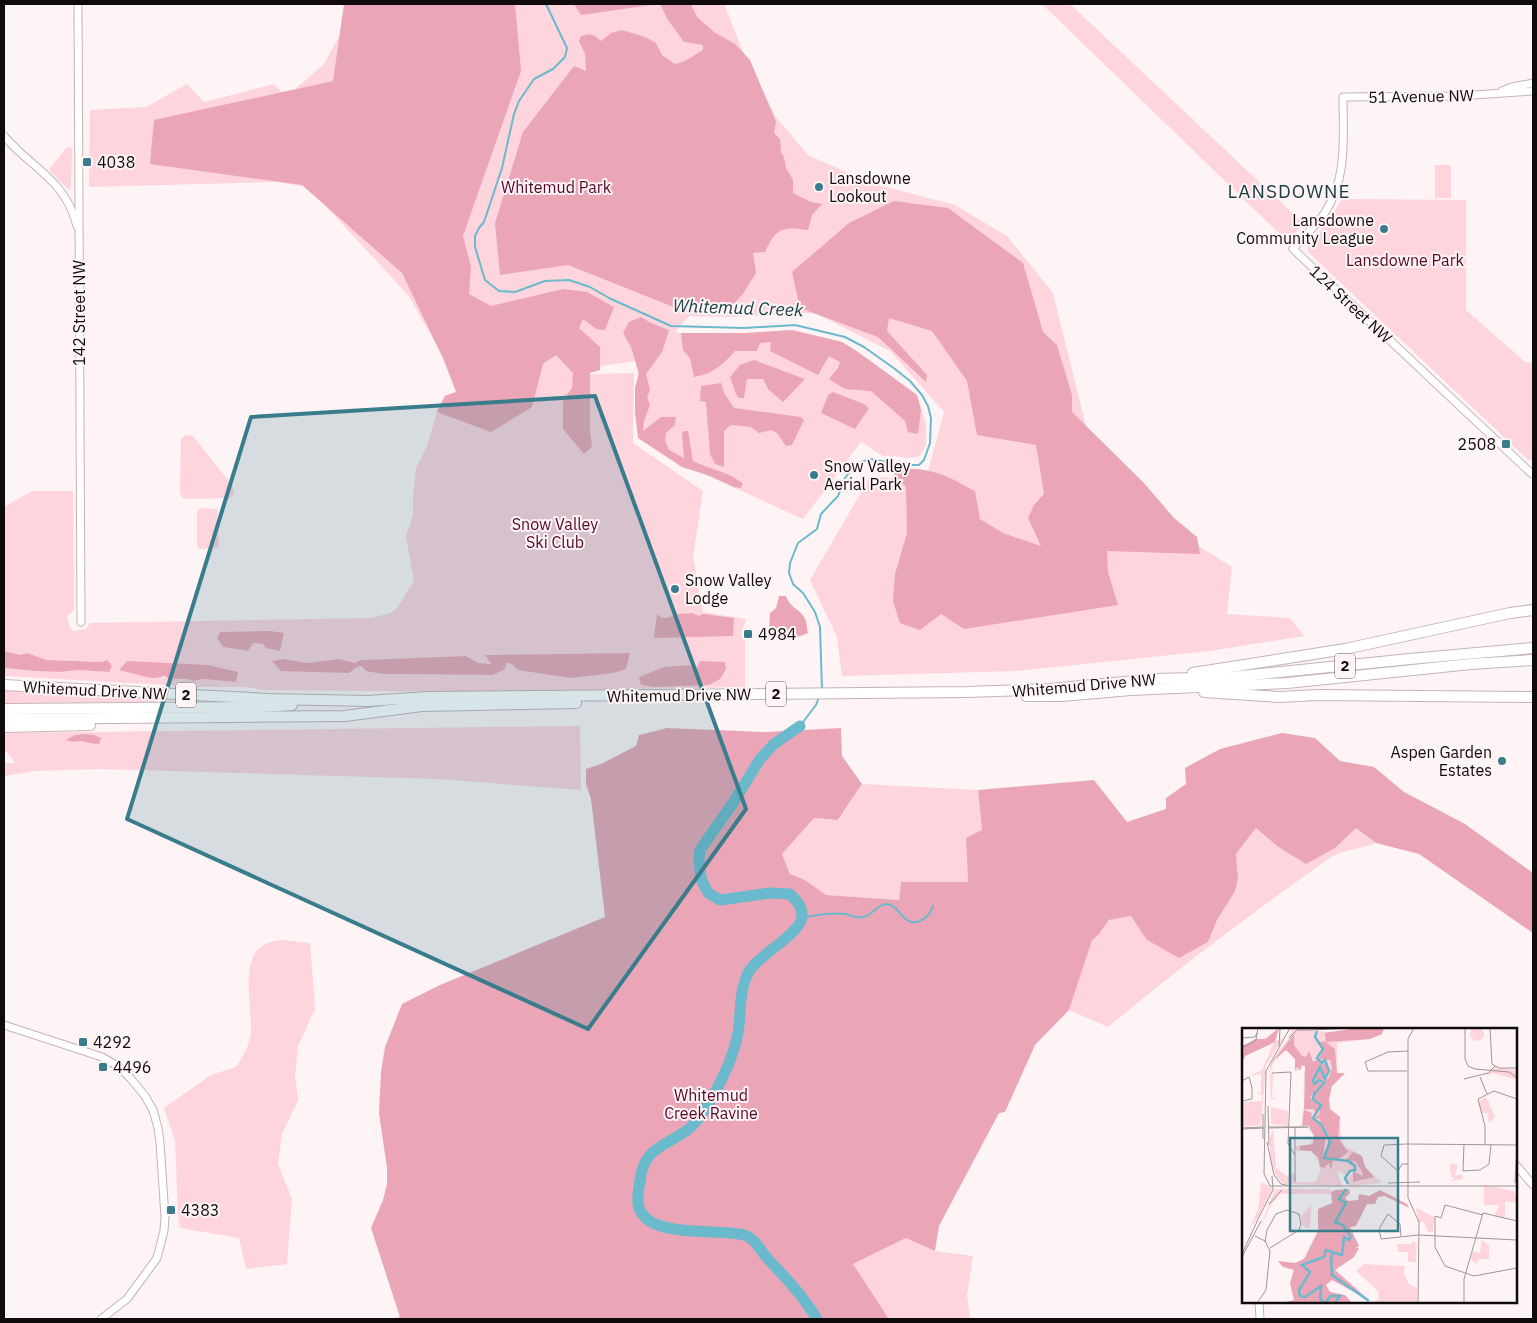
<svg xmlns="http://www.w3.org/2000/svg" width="1537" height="1323" viewBox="0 0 1537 1323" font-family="'IBM Plex Sans',sans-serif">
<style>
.green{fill:#fed4dd;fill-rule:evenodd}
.forest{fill:#eaa6b6}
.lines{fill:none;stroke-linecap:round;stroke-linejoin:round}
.stream{stroke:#6bb9cc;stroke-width:2}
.river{stroke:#6bb9cc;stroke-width:11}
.minor-casing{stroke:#c4b3b6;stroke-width:9}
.highway-casing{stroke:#c4b3b6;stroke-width:12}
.minor{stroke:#fff;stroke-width:7}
.highway{stroke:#fff;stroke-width:10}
.marked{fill:#397d8c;fill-opacity:0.2;stroke:#397d8c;stroke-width:4;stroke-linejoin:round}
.poi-dot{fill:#397d8c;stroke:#fef4f6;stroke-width:2}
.labels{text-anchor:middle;stroke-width:4;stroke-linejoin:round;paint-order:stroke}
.shield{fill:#fef4f6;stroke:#575052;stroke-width:1}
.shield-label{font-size:15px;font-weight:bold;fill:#0f0a0b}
.street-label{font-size:16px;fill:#0f0a0b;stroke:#fef4f6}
.poi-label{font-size:16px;fill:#0f0a0b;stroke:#fef4f6;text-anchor:start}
.park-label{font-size:16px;fill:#570727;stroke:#fef4f6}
.water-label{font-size:18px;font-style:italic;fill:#1b4149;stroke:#fef4f6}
.quarter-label{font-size:19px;letter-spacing:1px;fill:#1a3b42;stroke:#fef4f6}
.inset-river{fill:none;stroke:#6bb9cc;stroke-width:2.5}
.inset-road{fill:none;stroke:#9e9698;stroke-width:1}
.view{fill:#397d8c;fill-opacity:0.15;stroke:#397d8c;stroke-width:2.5}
.inset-edge{fill:none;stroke:#0f0a0b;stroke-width:2.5}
</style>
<rect width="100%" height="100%" fill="#fef4f6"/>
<g class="green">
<path d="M345,4H724L744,54L776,117L808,155L870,183L955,205L1007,236L1053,293L1086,426L1173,530L1232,567L1227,614L1290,618L1304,636L1210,651L1016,671L842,676L837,637L810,580L870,477L926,479L944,412L890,351L815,313L728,317L689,316L675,332L681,333H747L792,330L842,342L858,352L917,395L926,424V445L920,456C903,461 899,454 883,456L861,442L803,519L684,465L640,435L641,387L635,361L595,367L574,382L591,374L634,373L633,443L703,491L693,557L703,612L746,619L741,636H745V687L568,690L560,693L265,690L247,687H199L4,676V668L35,671L60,672L79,670L109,672L107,660L101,662L47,660L27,653L21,655L4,651V507L32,491H73L74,610L67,616L69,626L73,631L86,629L90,623L371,618L391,613L397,608L414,581L406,536L413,515V495L416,468L427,446L437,412L445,395L458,392L452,372L408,295L308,187L277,182L89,187L90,110L146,107L187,84L204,102L274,84L286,97L324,64L343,29ZM283,633L263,644L253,643L247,651L223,647ZM486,655L543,672L518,670L512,664L505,663L493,675L383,674L362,666L355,668L273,661L284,659L308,663L339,659L355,663L360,660L466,656L478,663L492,664ZM689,665L696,670L639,677L664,667ZM136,672L236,682L204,679L194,681C177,672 152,684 136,672Z"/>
<polygon points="1042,4 1070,4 1304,224 1287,241"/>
<polygon points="67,147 72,148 71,188 69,190 50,171 50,168"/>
<rect x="1435" y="165" width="16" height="33"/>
<polygon points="1342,199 1466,200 1466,310 1525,362 1533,363 1533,459 1528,460 1308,252 1308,246 1326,224"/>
<polygon points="185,435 193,436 233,487 234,493 230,498 185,499 182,497 180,493 181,440"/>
<polygon points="202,508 217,509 219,544 217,548 201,549 198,548 197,544 197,513 198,509"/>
<polygon points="4,690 18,691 155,699 155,702 4,703"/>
<polygon points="580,726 581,790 438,779 100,769 36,771 4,776 4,763 15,763 7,752 4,752 4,733"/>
<polygon points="862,784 978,790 982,831 966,838 968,882 901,882 899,900 826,895 805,880 790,874 782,854 814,818 839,820"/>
<path d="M1355,827L1376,843C1361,849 1346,849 1331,857C1255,911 1180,967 1108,1027L1069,1010L1091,940L1099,934L1109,920L1132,916L1147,940L1208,942L1217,920L1235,891L1238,879L1236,854L1256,828L1277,846L1335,848Z"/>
<path d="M281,940L310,943L315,1009L298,1046L295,1077L298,1100L282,1134L278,1164L292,1199L287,1264L246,1269L239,1238L180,1228L178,1215L175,1140L164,1108L211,1075L236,1067C243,1056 250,1045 251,1031C252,1008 240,961 262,946C267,942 275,941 281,940Z"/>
<polygon points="906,1238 935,1251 973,1256 967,1295 970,1319 889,1319 853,1264"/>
</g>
<g class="forest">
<polygon points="344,4 515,4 521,71 463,236 471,267 469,294 491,306 563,289 587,292 614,307 605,330 596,329 583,319 579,328 600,347 600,370 590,373 590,431 592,447 584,454 563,429 563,400 572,388 573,373 556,355 543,364 532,407 491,432 437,412 445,396 456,392 443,358 402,273 302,185 150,164 154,120 333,81"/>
<polygon points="574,4 658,4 581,15"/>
<path d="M660,4H691L697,17L714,32L735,44L750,60L776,122L774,133L780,139L781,152L784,157L786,168L793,180V193L811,202L822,204L812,215L808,230C782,226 776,228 765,252L753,253L756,273L743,294L726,312H686L568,265L500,275L495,223L523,132L574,66L586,71L585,54L579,41L581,36C591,33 594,34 601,41L611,33L622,30L645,37L656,43L662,55L675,64C687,62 692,56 703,50V45L684,42L668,20Z"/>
<path d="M894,201L948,208L1023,263L1043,332L1057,345L1072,395V412L1143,482L1174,518L1197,537L1200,554L1107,551L1108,572L1118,605L964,629L941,614L920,630L900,623L893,601L895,574L907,533L906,487L893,473C905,465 930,470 943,475C954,479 964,486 975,491L980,519L1003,533L1041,546L1028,518L1034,505L1044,494L1036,445L977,435L967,381L932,331L889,318L887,331L927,375L926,382L878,337L800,308L792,272L849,223Z"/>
<path d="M641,317L651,323L669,330L662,352L646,374L650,390L647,397L650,405L644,421L643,431L661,417H676L675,425L666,433L665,440L669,450L684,458L682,434L684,431H688L693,461C710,470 729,471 743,484L741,488L734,487L710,476L682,467L638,438L635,413V388L639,373L631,347L623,333L629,322Z"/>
<path d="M792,330L842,342L858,352L917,395L921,410L918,434L908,432L905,421L871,391L845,389L829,379L838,368L840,362L829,356L818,375L770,351L771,342L760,343L757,351H735C723,365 712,374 694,377L690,358L683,350L681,333H747Z"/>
<polygon points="754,360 805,379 783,402 768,389 763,379 747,379 744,398 739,398 736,394 730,377 740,365"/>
<polygon points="721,383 724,393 734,408 801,417 804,420 792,445 786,446 777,433 771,430 759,433 751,427 731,425 724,431 724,467 715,464 710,454 706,402 700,401 701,386"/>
<polygon points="833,392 864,404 869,408 855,429 821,413 828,395"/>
<path d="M779,596H786C791,610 802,609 806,621C807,625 807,630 808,633C792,640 784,640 769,633L770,613L776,608Z"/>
<path d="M692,613L699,616L703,614L734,618L733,636L654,638L657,614C665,622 670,616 679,614C683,613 688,614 692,613Z"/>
<polygon points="270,631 284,633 280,651 266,648 263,644 253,643 248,651 223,647 217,638 220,632"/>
<polygon points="4,651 21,655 27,653 47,660 101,662 107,660 112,666 109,672 79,670 60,672 35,671 4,668"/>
<polygon points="630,653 626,669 613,673 571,678 518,670 512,664 506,663 505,669 493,675 383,674 366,671 361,666 355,668 349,673 281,671 272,661 284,659 308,663 339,659 355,663 360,660 466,656 478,663 491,664 485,655"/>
<path d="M127,661L208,665L238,672L236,682L204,679L193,681C184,676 174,682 164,676C151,682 135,672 121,671L120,669Z"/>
<polygon points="700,661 725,662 726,669 720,679 709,685 655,687 641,685 639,677 664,667 689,665 696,669"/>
<polygon points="667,728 766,732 841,728 842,756 862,784 838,820 814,818 782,854 790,874 805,880 826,895 899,900 901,882 968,882 966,838 982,830 978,790 1094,780 1127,822 1166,809 1166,798 1186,784 1185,768 1220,749 1282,733 1315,738 1340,761 1374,767 1404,792 1465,824 1533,873 1533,933 1419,854 1376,843 1356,828 1335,848 1306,864 1277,846 1256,828 1236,854 1238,879 1235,891 1217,920 1208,942 1179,958 1147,940 1131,916 1109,920 1099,934 1092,940 1069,1010 1035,1045 1005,1112 999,1113 939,1226 935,1251 906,1238 853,1264 889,1319 395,1319 400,1317 371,1228 383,1200 387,1184 387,1168 379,1113 381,1072 385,1047 402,1004 440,985 605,917 591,799 586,784 586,769 601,764 636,746 639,735"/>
<path d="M86,734L94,735L101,738L99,744C93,744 87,742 82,741C75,741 73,743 66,740L75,735Z"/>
</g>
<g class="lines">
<g class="stream">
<polyline points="546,4 567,48 565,57 553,69 534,79 519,101 514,114 502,168 484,222 479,228 475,236 475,247 485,280 499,291 515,292 545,281 569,280 590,287 609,298 671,326 744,328 795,325 845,337 864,347 895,369 910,381 922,395 928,406 931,418 930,443 924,460 919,465 905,465 870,459 856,464 845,478 838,496 821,514 817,529 798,543 790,563 789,573 793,584 803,593 815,612 820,627 822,690"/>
<polyline points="800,726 816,705 819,697"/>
<path d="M802,917C815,916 831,912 845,914C851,915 856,919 863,917C872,916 876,905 886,904C896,904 900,916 907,920C918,927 930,916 933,906"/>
</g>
<path class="river" d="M800,726L774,744L760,759L733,803L700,850L699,860L701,879L708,893L720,900L770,893L790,894C796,900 803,907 802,917C800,935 757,955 748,973C739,991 741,1014 738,1033C733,1060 720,1085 705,1109C701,1116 693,1126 686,1131C662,1148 644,1148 640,1181C639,1188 637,1197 638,1204C644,1240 717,1228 744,1235C755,1238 760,1250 767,1258C786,1278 803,1296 817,1319"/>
<g class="minor-casing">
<g id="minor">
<polyline points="78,4 81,622"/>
<polyline points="1502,91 1512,87 1533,83"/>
<path d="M1533,91L1458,96L1343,97C1343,137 1348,179 1324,214C1315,227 1303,237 1293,249L1532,474L1533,473"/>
<path d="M4,136C32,169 65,179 77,226"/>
<polyline points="4,1025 102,1057 119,1067 131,1079 145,1096 153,1110 158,1128 160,1143 165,1217 164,1231 157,1258 127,1299 101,1319"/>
<polyline points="1516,1165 1533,1185"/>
<polyline points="1259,1302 1260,1319"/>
</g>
</g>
<g class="highway-casing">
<g id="highway">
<polyline points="1193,673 1345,649 1510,613 1533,610"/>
<polyline points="4,685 269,699 368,701 428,697 967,692 1049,689 1156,679 1231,677 1410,659 1533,648"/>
<polyline points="1204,692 1279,697 1317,695 1533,697"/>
<polyline points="1026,696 1062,696 1131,690 1287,683 1471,664 1533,660"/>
<polyline points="4,709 262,707 292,705"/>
<polyline points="4,719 345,716 422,706 576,703"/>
<polyline points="4,727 90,725"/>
</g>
</g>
<use href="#minor" class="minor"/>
<use href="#highway" class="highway"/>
</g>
<path class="marked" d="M595,396L746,809L588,1029L127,819L251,417Z"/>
<g class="poi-dot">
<rect x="82" y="157" width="10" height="10" rx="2.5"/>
<circle cx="819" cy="187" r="5"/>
<circle cx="1384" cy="229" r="5"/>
<rect x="1501" y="439" width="10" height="10" rx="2.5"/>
<circle cx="814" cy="475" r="5"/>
<circle cx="675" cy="589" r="5"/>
<rect x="743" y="629" width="10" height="10" rx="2.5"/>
<circle cx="1502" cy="761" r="5"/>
<rect x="78" y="1037" width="10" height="10" rx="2.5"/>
<rect x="98" y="1062" width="10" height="10" rx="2.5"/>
<rect x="166" y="1205" width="10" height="10" rx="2.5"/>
</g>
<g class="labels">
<g class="shield">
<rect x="1335" y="653.5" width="20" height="25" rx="4"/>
<rect x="766" y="681.5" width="20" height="25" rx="4"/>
<rect x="176" y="682.5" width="20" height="25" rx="4"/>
</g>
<g class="shield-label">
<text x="1345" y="671">2</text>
<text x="776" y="699">2</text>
<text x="186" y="700">2</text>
</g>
<g class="street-label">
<text transform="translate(1421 96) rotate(-1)" y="6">51 Avenue NW</text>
<text transform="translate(1351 304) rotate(43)" y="6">124 Street NW</text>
<text transform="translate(79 313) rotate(-90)" y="6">142 Street NW</text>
<text transform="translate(1084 685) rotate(-5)" y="6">Whitemud Drive NW</text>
<text transform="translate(95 690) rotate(3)" y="6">Whitemud Drive NW</text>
<text transform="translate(679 695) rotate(-1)" y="6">Whitemud Drive NW</text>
</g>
<g class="poi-label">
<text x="97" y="168">4038</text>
<text x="829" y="184">Lansdowne<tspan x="829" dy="18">Lookout</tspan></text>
<text x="1374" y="226" text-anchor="end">Lansdowne<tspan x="1374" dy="18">Community League</tspan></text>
<text x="1496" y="450" text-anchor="end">2508</text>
<text x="824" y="472">Snow Valley<tspan x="824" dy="18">Aerial Park</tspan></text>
<text x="685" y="586">Snow Valley<tspan x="685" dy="18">Lodge</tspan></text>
<text x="758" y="640">4984</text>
<text x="1492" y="758" text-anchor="end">Aspen Garden<tspan x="1492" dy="18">Estates</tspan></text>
<text x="93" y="1048">4292</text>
<text x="113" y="1073">4496</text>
<text x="181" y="1216">4383</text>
</g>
<g class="park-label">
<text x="556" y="193">Whitemud Park</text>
<text x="1405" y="266">Lansdowne Park</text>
<text x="555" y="530">Snow Valley<tspan x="555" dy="18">Ski Club</tspan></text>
<text x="711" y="1101">Whitemud<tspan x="711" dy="18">Creek Ravine</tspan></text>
</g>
<g class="water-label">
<text transform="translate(738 308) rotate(2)" y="6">Whitemud Creek</text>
</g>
<g class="quarter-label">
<text x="1289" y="198">LANSDOWNE</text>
</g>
</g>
<g transform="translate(1242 1028)">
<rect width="275" height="275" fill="#fef4f6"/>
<path d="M228 6a7 7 0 1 1 14 0a7 7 0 1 1-14 0ZM50,0L85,4L142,0L140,6L128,11L95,15V45H103L90,58L87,71L88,81L98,89L99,110L102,118L119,127L124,140L140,155L107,158L105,151L113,142L108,141L104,147L95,143L100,158L42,156L34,149L28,127V109L31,101L34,140L45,148L53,145L54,154H74L80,137L69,123H54V118L68,117L72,108L66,98H63L60,87L64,73L62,44H65V29L59,42L53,43V31L43,18L52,6L33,29L28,45H31L30,69L34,71H29V79L46,83V98L29,96L28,38L36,23L46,12ZM42,9L24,37L19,97L0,99V74L20,73V67L11,64L19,65V46L7,48L20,42L32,14ZM252,39L274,42L275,52L251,45L244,48ZM244,68L253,89L247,95L245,85H239L236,75ZM208,136H216L213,148L220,146L221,151L208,153L213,149H209ZM19,154L31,160L16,189L6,203L16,182ZM242,157L272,163L275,174H263V190L253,187L257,177H242ZM33,161H89V166H38L29,177L15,207ZM69,177L68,199L65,200L60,197L59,188ZM174,180L192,189L191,204H186L182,194H177ZM240,212L247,218V231H237L235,238L236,231L234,236L229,231L231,223L238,225ZM170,213L175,216L174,228L170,227L174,229V234H166V224H156L155,216H170ZM122,236L163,238L162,245L167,256L175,260V275H131L137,271L136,263L114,243Z" fill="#fed4dd"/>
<path d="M37,0L33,14L3,28L0,36V18L14,11H23ZM115,0H142L140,6L128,11L84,14L93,21L95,45H103L90,58L87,71L88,81L98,89L96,110L106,124L96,132L83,129L89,112L97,113L89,111L77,91L72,89L77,87L79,75L71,70L72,67L82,56L78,51L73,54L72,52L77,41L83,51H86L90,40L88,32L77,31L81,21L78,14L84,13L83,5ZM52,6V17L60,28L64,29L67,23L71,34L75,32L87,38L84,50L78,37L71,52L72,57L76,53L80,56L68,69L78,76L75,86L71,81H62L63,38L59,37V42L55,39L53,43V31L44,22L29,35ZM62,82L70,85L69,89L76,93L84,106L81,131L91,132L89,142L87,135L82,140L78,139L76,129L69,123L58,122V118L71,116L72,108L66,97L60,98ZM111,124L120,128L123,139L132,149L111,154V143L120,148L121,145L113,133H110L113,137L104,132ZM107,161L108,165L103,170L106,173L116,172L117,166L127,168L138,162L165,176L167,180L143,168L136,169L133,176H125L114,198L108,199L117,218L114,220H117L112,229L93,242L127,272L90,252L84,257L88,264L103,267L110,275H39L52,272L48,255L52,242L41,239L36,233L53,235L62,231L76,203V181L90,175L89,164L93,162Z" fill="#eaa6b6"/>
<path class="inset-river" d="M75,3L73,9L81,21L75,30L80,35L83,32L87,43L83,51L78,39L71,52L72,56L77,52L82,55L72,66L71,71L79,77L71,90L79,96L88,113L82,130L106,133L113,138V142L108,143L103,150L106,156M91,225L89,230L90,247L127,273M82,275L78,270L79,258L63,269L58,268L57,262L68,244L60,237L82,229L84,222L100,227L102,209L107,212L109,209L101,197L93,194L104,175L97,171L104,161M83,275L89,268H98L93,275"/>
<path class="inset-road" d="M48,0L24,43L22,146L28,158H275M172,0L166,11V170L177,194L176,275M223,0V31L226,38L233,41L267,44L274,49M248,0L250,36L257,40H275M68,2L111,0M0,10L13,9L15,5M47,10L55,2H68M37,19L38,0M0,20L14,12L16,0M165,43H126L123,34L146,24L166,23M30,45L49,44L46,116L53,127M238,49L245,66M222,51L246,45L253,38M0,53L7,49L10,60V71L0,73M26,78L27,117M26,99H66L27,100M0,100L21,99M53,100V154M0,101L22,100M21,111V86M25,114L32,147L39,156L49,158M165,116L142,117L139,128L156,143L160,136H166M165,116L275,117M222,116L221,143L238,142L247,136L249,117M243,116V98L236,71L252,63L275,71M146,155L178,154M273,155L275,118M27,176L40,162M241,187L203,177L199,190L193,188V219L203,238L232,248L275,240M17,189L31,162L30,148M13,208L23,213L28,223L24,262L15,275M159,208L158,196L146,186L137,201L139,211L176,207L275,212M23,214L25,202L34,186L45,182L57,186L59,196L57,202L28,220M0,226L17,189M0,229L19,193M222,275V251L241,185L275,193"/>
<path class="view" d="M48,110H156V203H48Z"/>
<rect width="275" height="275" class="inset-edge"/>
</g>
<rect width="1537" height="1323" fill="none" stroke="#0f0a0b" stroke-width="10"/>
</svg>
